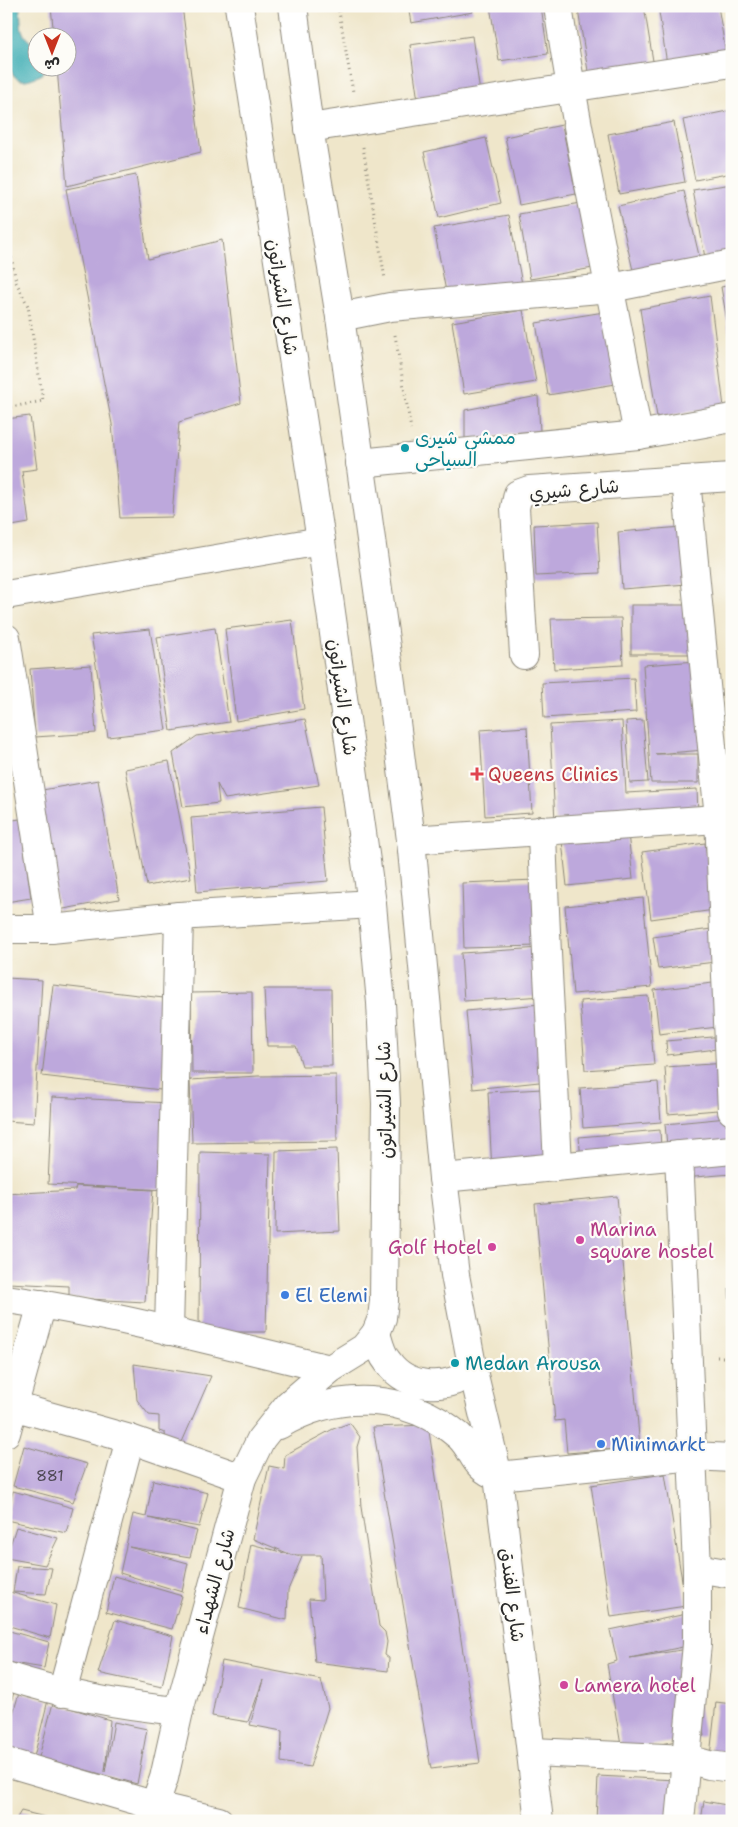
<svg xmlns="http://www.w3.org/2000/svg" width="738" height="1827" viewBox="0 0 738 1827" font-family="'Shantell Sans','Playpen Sans Arabic',sans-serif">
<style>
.water{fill:#39abb2;stroke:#326b6e}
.building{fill:#bda8dc}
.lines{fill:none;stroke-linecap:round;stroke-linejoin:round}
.street-casing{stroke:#8d887a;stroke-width:30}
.secondary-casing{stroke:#8d887a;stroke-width:30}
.path{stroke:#8d887a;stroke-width:3;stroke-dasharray:1 4;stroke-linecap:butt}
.street{stroke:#fff;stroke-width:28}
.secondary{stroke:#fff;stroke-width:28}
.culture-dot{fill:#0f9aa8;stroke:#fdfcf7;stroke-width:2}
.health-dot{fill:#e0444e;stroke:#fdfcf7;stroke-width:2}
.hotel-dot{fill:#d1479c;stroke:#fdfcf7;stroke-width:2}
.shop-dot{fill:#3f7fe0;stroke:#fdfcf7;stroke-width:2}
.labels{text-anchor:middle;stroke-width:4.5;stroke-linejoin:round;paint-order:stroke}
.number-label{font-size:16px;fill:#504a57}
.street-label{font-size:19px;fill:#2b2b2b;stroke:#fdfcf7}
.culture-label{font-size:19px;fill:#0d838f;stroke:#fdfcf7;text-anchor:start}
.health-label{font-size:19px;fill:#be3a42;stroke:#fdfcf7;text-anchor:start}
.hotel-label{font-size:19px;fill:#b23c85;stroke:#fdfcf7;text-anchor:start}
.shop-label{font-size:19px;fill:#366cbe;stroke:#fdfcf7;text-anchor:start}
</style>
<rect width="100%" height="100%" fill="#fdfcf7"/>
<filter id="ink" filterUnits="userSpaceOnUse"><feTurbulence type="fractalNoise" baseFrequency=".02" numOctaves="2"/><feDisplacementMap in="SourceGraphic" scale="10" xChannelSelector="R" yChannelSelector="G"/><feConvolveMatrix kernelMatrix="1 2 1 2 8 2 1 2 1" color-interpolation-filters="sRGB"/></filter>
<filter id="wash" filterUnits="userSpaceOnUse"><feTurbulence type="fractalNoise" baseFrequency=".0096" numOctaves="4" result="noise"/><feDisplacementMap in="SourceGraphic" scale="20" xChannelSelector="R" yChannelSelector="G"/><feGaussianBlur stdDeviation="1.12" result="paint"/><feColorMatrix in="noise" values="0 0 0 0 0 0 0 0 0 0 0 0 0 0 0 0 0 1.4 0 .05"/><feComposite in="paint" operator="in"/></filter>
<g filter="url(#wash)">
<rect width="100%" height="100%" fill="#efe6ca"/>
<path class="water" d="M6,6H20C22,27 18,35 37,46L38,68H46L41,75C35,77 28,81 21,80C1,76 6,23 6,6Z"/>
<g id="blocks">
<g class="building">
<polygon points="51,6 182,6 201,152 67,186 57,68 68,68 68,38 54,38"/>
<polygon points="408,6 471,6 473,12 411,23"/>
<polygon points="490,6 541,6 548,54 499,61"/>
<polygon points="603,6 644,6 654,67 589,77 578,10"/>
<polygon points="658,6 718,6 726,54 667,64"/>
<polygon points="472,36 481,100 419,108 410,45"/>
<polygon points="732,110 732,173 695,180 683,120"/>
<polygon points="674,122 685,182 619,194 608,134"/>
<polygon points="562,125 576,194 519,205 505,137"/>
<polygon points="486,138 501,203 439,218 424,152"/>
<polygon points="136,175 148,259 222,240 241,403 179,422 172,517 120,518 112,424 66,189"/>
<polygon points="732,184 732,254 705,258 693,190"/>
<polygon points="684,191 701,264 635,279 618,206"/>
<polygon points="581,203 593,268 530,279 519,214"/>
<polygon points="509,215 522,284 447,297 434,228"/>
<polygon points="732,285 732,343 731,343 721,287"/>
<polygon points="710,296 724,407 657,417 640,309"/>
<polygon points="523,310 536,382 464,394 452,322"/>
<polygon points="610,311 622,383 548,395 536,323"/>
<polygon points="538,396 540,431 465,440 465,410"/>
<polygon points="30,416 37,469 22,471 29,523 6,527 6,419"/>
<polygon points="597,522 600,573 536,576 534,525"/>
<polygon points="683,527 687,584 622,589 618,532"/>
<rect x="631" y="605" width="64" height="49"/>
<polygon points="621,618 623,665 554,669 551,619"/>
<polygon points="292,620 304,709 236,721 225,629"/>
<polygon points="215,628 229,722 171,731 157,637"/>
<polygon points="150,629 166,730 108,737 91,635"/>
<polygon points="697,661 705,750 655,754 698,754 698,783 651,783 643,665"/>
<polygon points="91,665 96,733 35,737 30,669"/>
<polygon points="634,678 636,712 544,718 542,683"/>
<polygon points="305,719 319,785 225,799 217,784 219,803 183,807 173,753 197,736"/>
<polygon points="643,720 648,782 630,783 626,721"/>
<polygon points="622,721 626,793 697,789 698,813 555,821 550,725"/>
<polygon points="527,727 532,813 485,816 480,730"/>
<polygon points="169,761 191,878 147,886 125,769"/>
<polygon points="98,780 119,899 58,910 37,791"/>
<polygon points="321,807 328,881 197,892 191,818"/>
<polygon points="20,819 31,898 6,902 6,821"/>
<polygon points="628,833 633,879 567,886 562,841"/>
<polygon points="705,843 714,910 651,919 642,852"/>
<polygon points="536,880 538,946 464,948 462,883"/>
<polygon points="643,898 652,987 573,994 565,906"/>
<polygon points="711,929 715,962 658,969 653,937"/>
<polygon points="541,948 544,996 464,1001 461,953"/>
<polygon points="6,978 42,980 34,1123 6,1121"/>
<polygon points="721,982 726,1026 659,1034 654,990"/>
<polygon points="53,985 172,999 161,1090 42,1076"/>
<polygon points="264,989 331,989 332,1066 302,1066 296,1046 267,1046"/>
<polygon points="252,992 253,1073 192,1073 191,993"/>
<polygon points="648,996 654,1065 585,1070 580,1001"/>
<polygon points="551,1003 558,1080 473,1089 466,1011"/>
<polygon points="724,1036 725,1048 667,1055 666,1041"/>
<polygon points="727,1063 730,1109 668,1114 665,1067"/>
<polygon points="336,1075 337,1141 192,1143 190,1080 258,1076"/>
<polygon points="658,1082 661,1122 583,1128 580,1088"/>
<polygon points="560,1088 565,1167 492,1172 488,1092"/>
<polygon points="52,1097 169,1103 165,1190 48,1184"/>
<polygon points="727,1118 732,1174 670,1179 665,1124"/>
<polygon points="660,1130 662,1165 582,1171 579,1137"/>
<polygon points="337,1149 340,1231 275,1234 276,1151"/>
<polygon points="200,1152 270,1154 266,1332 199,1332"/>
<polygon points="76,1186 153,1190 145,1302 69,1298 69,1286 8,1283 6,1194 75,1190"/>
<polygon points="617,1196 640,1447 567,1453 564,1420 555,1421 535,1204"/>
<polygon points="732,1288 732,1313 730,1313 729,1289"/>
<polygon points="729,1348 732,1348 732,1403 730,1403"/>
<polygon points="134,1364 211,1376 179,1449 167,1447 165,1433 159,1431 159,1416 149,1415 137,1400"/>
<polygon points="350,1423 360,1437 357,1447 361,1507 379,1626 385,1632 387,1642 385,1655 389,1658 388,1671 315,1662 309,1599 323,1600 321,1555 292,1555 302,1557 288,1590 287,1620 239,1608 251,1544 292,1555 253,1539 269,1466 284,1469 285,1455 333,1429"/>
<polygon points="428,1425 480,1763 431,1769 373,1427"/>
<polygon points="24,1446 87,1464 73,1502 13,1486"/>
<polygon points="665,1474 686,1606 611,1617 591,1485"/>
<polygon points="153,1480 208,1493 199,1527 149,1518 197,1531 190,1557 129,1547 188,1563 182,1592 120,1573 133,1514 146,1517"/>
<polygon points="13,1491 73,1508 66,1533 6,1520"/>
<polygon points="16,1527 58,1538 45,1565 6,1558"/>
<polygon points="17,1566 52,1568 46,1594 13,1592"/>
<polygon points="114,1576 182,1596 172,1629 106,1612"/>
<polygon points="6,1591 56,1605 50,1638 6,1625"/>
<polygon points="691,1613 697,1644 630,1658 688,1649 704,1736 622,1751 607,1664 617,1661 610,1630"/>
<polygon points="115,1620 173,1636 162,1687 98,1673"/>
<polygon points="6,1630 49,1642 44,1668 6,1662"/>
<polygon points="222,1661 321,1680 328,1708 310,1767 281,1762 282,1731 250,1725 263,1680 248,1722 212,1716"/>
<polygon points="6,1689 14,1692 7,1716 6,1716"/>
<polygon points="19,1693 48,1700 33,1761 6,1750 6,1738"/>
<polygon points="716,1702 732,1704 732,1768 709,1765"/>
<polygon points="53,1703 110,1720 105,1772 114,1722 147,1729 137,1784 39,1757"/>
<polygon points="598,1776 676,1780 674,1821 596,1821"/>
<polygon points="704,1801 732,1806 732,1821 701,1821"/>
<polygon points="21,1811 57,1820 57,1821 15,1821"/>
</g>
</g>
</g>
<g filter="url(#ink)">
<use href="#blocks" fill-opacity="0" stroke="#8d887a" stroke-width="1"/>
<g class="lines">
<g class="street-casing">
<g id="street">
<path d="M558,6C579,150 612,292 638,435"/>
<polyline points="309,128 732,63"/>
<polyline points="340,317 390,307 611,288 732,264"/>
<polyline points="360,463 638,435 732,418"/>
<polyline points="686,480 719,818 732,1111"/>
<polyline points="6,595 321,541"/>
<polyline points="6,638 51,929"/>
<polyline points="524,655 515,508 518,494 529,490 732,477"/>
<path d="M542,830C545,942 553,1054 558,1166"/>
<polyline points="411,840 732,818"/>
<polyline points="6,929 51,929 179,916 372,904"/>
<polyline points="679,1155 697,1568 697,1644 680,1821"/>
<polyline points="443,1178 732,1150"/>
<path d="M6,1299C115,1314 223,1344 330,1369"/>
<polyline points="169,1331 179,916"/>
<polyline points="13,1406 130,1439 242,1478"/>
<polyline points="6,1433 42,1304"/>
<polyline points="498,1476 693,1456 732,1458"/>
<polyline points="697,1568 732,1574"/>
<path d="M6,1676C66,1695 117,1705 179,1711"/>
<polyline points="62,1693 130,1439"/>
<polyline points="532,1752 687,1759 709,1765 732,1768"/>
<polyline points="6,1762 156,1806 219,1821"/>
</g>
</g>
<g class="secondary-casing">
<g id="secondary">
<polyline points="293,6 309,128 340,317 391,683 411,840 443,1178 455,1275 473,1371 498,1476 539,1821"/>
<path d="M376,1333C379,1343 381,1354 388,1362C408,1390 447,1390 473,1371"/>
<path d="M279,1425C336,1390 407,1392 459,1436C475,1451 473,1468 498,1476"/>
<polyline points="149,1821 164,1778 179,1711 242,1478 261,1439 288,1405 330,1369 364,1348 376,1333 382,1318 384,1301 386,1103 381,1003 372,904 321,541 239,6"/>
</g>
</g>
<g class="path">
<polyline points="338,6 353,92"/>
<polyline points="363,147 385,279"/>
<polyline points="6,228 16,282 28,306 43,401 6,408"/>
<polyline points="395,335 411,429"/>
<polyline points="717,1357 732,1357"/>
</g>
<use href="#street" class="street"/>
<use href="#secondary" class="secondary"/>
</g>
</g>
<g class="culture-dot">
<circle cx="405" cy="448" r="5"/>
<circle cx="455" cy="1363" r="5"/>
</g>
<path class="health-dot" d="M474.5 766.5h5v5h5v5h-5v5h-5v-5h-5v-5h5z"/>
<g class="hotel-dot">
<circle cx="580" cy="1240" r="5"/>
<circle cx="492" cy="1247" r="5"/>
<circle cx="564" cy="1685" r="5"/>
</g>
<g class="shop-dot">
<circle cx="285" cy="1295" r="5"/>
<circle cx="601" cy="1444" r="5"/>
</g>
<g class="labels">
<g class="number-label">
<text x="50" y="1481">881</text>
</g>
<g class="street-label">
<text transform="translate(283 297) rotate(81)" y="7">شارع الشيراتون</text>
<text transform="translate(574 489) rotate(-5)" y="7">شارع شيري</text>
<text transform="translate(343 697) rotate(82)" y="7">شارع الشيراتون</text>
<text transform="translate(384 1100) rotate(-91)" y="7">شارع الشيراتون</text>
<text transform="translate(214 1581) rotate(-75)" y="7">شارع الشهداء</text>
<text transform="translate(513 1595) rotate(83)" y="7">شارع الفندق</text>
</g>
<g class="culture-label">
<text x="415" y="444">ممشى شيرى<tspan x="415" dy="22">السياحى</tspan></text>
<text x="465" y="1370">Medan Arousa</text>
</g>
<g class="health-label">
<text x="488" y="781">Queens Clinics</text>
</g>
<g class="hotel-label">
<text x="590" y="1236">Marina<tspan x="590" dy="22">square hostel</tspan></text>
<text x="482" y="1254" text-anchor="end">Golf Hotel</text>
<text x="574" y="1692">Lamera hotel</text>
</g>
<g class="shop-label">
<text x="295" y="1302">El Elemi</text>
<text x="611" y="1451">Minimarkt</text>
</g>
</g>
<rect width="738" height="1827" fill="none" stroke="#fdfcf7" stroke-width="25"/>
<g transform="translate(52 52) rotate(180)"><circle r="24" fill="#fdfcf7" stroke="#a9a8a5"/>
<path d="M0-4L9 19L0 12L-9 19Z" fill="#c8321e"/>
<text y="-8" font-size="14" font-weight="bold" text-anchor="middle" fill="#2b2b2b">ش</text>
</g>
</svg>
